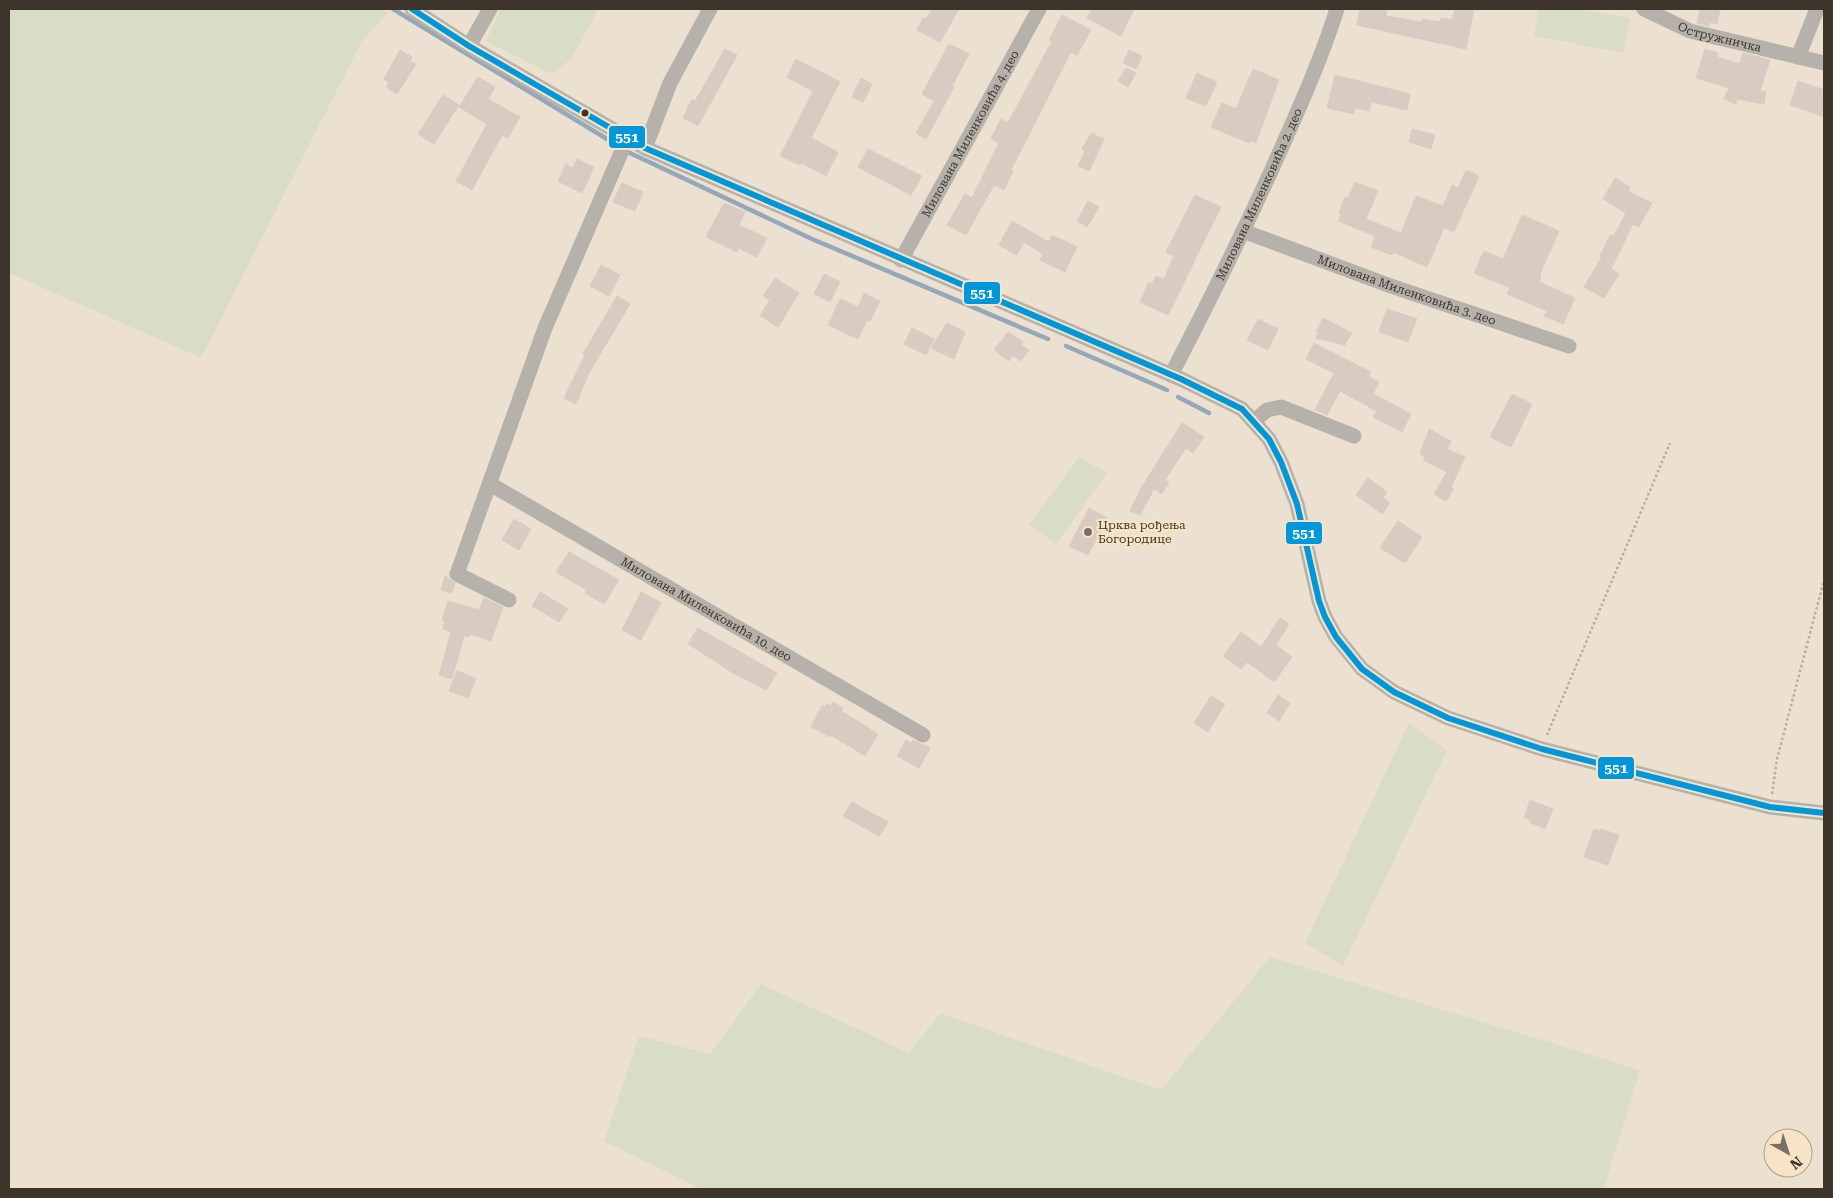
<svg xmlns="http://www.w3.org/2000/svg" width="1833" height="1198" viewBox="0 0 1833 1198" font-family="'Roboto Serif',serif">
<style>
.green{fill:#daddc6}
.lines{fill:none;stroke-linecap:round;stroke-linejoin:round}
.stream{stroke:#94a8b9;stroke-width:4.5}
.building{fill:#d8cbc1;stroke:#d8ccc3}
.path{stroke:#b2aea6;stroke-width:2.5;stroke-dasharray:2.5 2.5;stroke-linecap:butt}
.minor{stroke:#b6b1ab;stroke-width:15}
.bus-1-casing{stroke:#f7e4c6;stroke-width:10}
.bus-1{stroke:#0098da;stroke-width:6}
.bus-dot{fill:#3d3529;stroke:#f7e4c6;stroke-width:2}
.poi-dot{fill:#7a7164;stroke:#f7e4c6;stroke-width:2}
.labels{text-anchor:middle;stroke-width:4.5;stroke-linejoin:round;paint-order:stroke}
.street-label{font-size:12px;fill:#3d3529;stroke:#f7e4c6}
.poi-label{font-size:12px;fill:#3d3529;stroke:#f7e4c6;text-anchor:start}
.line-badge{stroke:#f7e4c6;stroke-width:2}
.badge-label{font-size:14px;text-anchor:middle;font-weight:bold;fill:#fff}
</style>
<rect width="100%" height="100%" fill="#ece1d1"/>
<g class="green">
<polygon points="9,9 382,9 388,13 362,41 201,358 9,273"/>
<polygon points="501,9 598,9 572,58 552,74 486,41"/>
<polygon points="1539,9 1580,9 1630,18 1623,53 1534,36"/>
<polygon points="1079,457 1107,473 1056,544 1029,525"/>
<polygon points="1409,723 1447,750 1343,966 1305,943"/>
<polygon points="1270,957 1640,1070 1604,1189 701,1189 604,1141 639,1036 710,1054 761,984 909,1053 940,1013 1161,1090"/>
</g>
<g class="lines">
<g class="stream">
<polyline points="393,9 612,142"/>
<polyline points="630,153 812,239 1048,339"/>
<polyline points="1066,346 1167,390"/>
<polyline points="1178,397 1209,413"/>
</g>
</g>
<g class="building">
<polygon points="932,9 959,9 940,42 917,30 923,18 926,19"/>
<polygon points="1092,9 1134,9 1121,36 1087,18"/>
<polygon points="1360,9 1387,9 1386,16 1422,22 1422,19 1440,22 1441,18 1452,20 1455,9 1474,9 1466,49 1357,25"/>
<polygon points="1700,9 1720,9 1717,24 1710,22 1709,26 1697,23"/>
<polygon points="1062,15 1091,30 1077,55 1071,52 1011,170 1013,171 1004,190 994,185 966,235 947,225 965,194 972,198 999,143 991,139 1001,119 1008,123 1052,41 1049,40"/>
<polygon points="949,44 969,54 952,86 954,87 926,139 916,133 934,101 922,94"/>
<polygon points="725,49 737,55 698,126 683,118 692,99 695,101"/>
<polygon points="1705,49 1718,53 1717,57 1740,64 1743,53 1770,60 1760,91 1766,91 1764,104 1737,99 1736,104 1724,99 1729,88 1696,78"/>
<polygon points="400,50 412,57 410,61 416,64 397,94 386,87 389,82 384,79"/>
<polygon points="1129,50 1142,56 1136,69 1123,63"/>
<polygon points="796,59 840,82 811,138 838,152 826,176 801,163 800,165 780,156 813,91 787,77"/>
<polygon points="1126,68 1136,73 1128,87 1118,81"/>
<polygon points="1253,69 1279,80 1256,143 1250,141 1249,143 1211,127 1222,103 1236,109"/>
<polygon points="1197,73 1217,82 1206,106 1186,98"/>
<polygon points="1335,75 1410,94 1407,110 1371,102 1369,111 1355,108 1354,114 1327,108"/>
<polygon points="478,77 495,87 488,99 520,117 508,138 502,135 472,190 456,181 487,124 459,107"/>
<polygon points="861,78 872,84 863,102 852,97"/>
<polygon points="1798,81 1824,90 1824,117 1790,105"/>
<polygon points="443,95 459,105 434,144 418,134"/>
<polygon points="1412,129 1435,135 1431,149 1409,142"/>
<polygon points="1091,133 1104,139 1089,171 1078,166 1085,151 1082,149"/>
<polygon points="868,149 922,176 911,195 858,167"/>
<polygon points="577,159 594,167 582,193 558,181 566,164 573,168"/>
<polygon points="1466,170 1479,176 1454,232 1444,228 1427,267 1393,252 1392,255 1371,247 1375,236 1338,221 1341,214 1339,213 1345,197 1348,198 1355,182 1378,191 1366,219 1401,233 1416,196 1443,206 1452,185 1458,188"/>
<polygon points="1615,178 1630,187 1628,191 1652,203 1639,227 1633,224 1611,269 1619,274 1604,298 1584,287 1602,257 1600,256 1610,235 1614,236 1626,213 1603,199"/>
<polygon points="622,183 643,192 635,211 613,202"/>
<polygon points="1195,195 1221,207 1168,315 1140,302 1149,282 1152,284 1156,276 1164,279 1174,256 1166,252"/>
<polygon points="1088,201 1099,207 1087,227 1077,221"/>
<polygon points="724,203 745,212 739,225 767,238 757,257 738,248 737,252 706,237"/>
<polygon points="1522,215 1559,231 1540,274 1541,275 1539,282 1575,298 1563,324 1544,316 1547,311 1507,294 1510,288 1474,273 1484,251 1503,259"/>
<polygon points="1012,221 1049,242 1052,235 1077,247 1065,272 1040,260 1043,254 1024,242 1017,255 999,245"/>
<polygon points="601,265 620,275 609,296 590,286"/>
<polygon points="824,274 840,282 830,302 814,294"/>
<polygon points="775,278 799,293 778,327 760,316 770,300 763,296"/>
<polygon points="864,293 880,301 870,321 867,320 858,339 828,325 840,299 858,307"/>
<polygon points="617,296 630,304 589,373 576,404 564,398 585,355 583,354"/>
<polygon points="1387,309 1417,319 1408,342 1379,332"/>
<polygon points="1323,318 1352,333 1345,345 1316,338 1319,333 1316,332"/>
<polygon points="1258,319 1278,329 1268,350 1247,340"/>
<polygon points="947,323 965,332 954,359 931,348"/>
<polygon points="912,328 934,339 926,355 904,344"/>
<polygon points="1008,332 1023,342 1021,345 1029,350 1021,361 1013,356 1009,361 994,350"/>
<polygon points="1314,343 1371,372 1368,376 1379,382 1373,394 1411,414 1402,432 1373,417 1377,411 1340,391 1327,415 1315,410 1334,373 1306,359"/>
<polygon points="1512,394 1532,404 1511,447 1490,437"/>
<polygon points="1182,423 1204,437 1193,453 1186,448 1165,480 1169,482 1162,494 1154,489 1140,515 1130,511 1140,490"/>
<polygon points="1429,429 1451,441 1447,449 1465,457 1451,487 1454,489 1446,501 1434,494 1447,472 1423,460 1425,457 1420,454"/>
<polygon points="1368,478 1387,492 1383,498 1390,503 1382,514 1356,495"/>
<polygon points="1089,508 1107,518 1088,555 1069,546"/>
<polygon points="514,519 531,529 519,550 502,540"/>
<polygon points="1398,521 1422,537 1405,563 1380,548"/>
<polygon points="569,552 619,580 604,604 585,593 587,590 556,572"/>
<polygon points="445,576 455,583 452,593 441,590"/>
<polygon points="540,592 568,609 559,622 532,606"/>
<polygon points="641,592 661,603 641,640 622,630"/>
<polygon points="484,598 503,607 491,641 470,634 469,637 464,636 452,679 439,675 451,632 443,629 445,621 442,620 448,601 479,610"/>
<polygon points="1280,618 1289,624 1276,645 1292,657 1274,682 1247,662 1241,669 1223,656 1241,632 1261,647"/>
<polygon points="698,628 777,673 766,690 733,673 688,644"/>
<polygon points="457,671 476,678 468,698 449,691"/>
<polygon points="1278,695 1290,703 1279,721 1267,713"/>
<polygon points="1211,696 1225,704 1208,732 1194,723"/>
<polygon points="833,702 843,708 841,711 878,734 865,756 831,735 830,737 811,727 822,705 825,707 827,704 831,706"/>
<polygon points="906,740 912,743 913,740 930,748 919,768 897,756"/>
<polygon points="1530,800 1553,809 1545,829 1529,822 1530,820 1524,818"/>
<polygon points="852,802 888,822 879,836 843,816"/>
<polygon points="1594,829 1600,831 1601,829 1619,835 1608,865 1584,857"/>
</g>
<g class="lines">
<g class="path">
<polyline points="1547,735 1670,443"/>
<polyline points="1772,794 1777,759 1824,580"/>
</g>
<g class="minor">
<polyline points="412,9 469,46 645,148 1181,379 1242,409 1269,439 1281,462 1297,504 1319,601 1325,617 1336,637 1362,669 1394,692 1448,718 1542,749 1770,807 1824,813"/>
<path id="s1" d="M1644,9L1690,31L1824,63"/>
<polyline points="469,46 490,9"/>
<polyline points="1798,57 1817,9"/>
<polyline points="645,148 670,83 710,9"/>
<path id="s2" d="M1243,231L1388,285L1569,346"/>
<path id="s3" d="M901,260L1039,9"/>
<path id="s4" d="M1171,375C1207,306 1241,237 1273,167C1296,115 1320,63 1337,9"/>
<polyline points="1254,421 1267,410 1281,407 1354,436"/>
<path id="s5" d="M490,484L923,735"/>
<polyline points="509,600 457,574 545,328 627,139"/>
</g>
<g class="bus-1-casing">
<polyline id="bus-1" points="412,9 469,46 645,148 1181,379 1242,409 1269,439 1281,462 1297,504 1319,601 1325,617 1336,637 1362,669 1394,692 1448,718 1542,749 1770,807 1824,813"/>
</g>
<use href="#bus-1" class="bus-1"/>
</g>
<circle class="bus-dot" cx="585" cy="113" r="4.5"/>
<circle class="poi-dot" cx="1088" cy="532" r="5"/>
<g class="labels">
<g class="street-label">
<text dy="4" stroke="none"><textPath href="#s1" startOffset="81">Остружничка</textPath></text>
<text dy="4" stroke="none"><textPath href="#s3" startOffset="144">Милована Миленковића 4. део</textPath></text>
<text dy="4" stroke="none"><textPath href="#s4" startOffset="201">Милована Миленковића 2. део</textPath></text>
<text dy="4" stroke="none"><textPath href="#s2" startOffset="174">Милована Миленковића 3. део</textPath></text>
<text dy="4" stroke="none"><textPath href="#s5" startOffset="250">Милована Миленковића 10. део</textPath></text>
</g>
<g class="poi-label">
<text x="1098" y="529">Црква рођења<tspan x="1098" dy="14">Богородице</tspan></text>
</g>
</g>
<g class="line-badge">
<rect x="608" y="125" width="38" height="24" rx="5" fill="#0098da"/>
<rect x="963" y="281" width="38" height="24" rx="5" fill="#0098da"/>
<rect x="1285" y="521" width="38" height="24" rx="5" fill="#0098da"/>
<rect x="1597" y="756" width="38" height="24" rx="5" fill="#0098da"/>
</g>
<g class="badge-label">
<text x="627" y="142">551</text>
<text x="982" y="298">551</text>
<text x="1304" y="538">551</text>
<text x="1616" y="773">551</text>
</g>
<rect width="1833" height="1198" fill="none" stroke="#3d3529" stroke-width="20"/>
<g transform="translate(1788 1153) rotate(141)"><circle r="24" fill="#f7e4c6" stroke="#ad9e87"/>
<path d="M0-4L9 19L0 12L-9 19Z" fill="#7a7164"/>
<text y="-8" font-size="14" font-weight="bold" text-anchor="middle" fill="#3d3529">N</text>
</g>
</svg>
